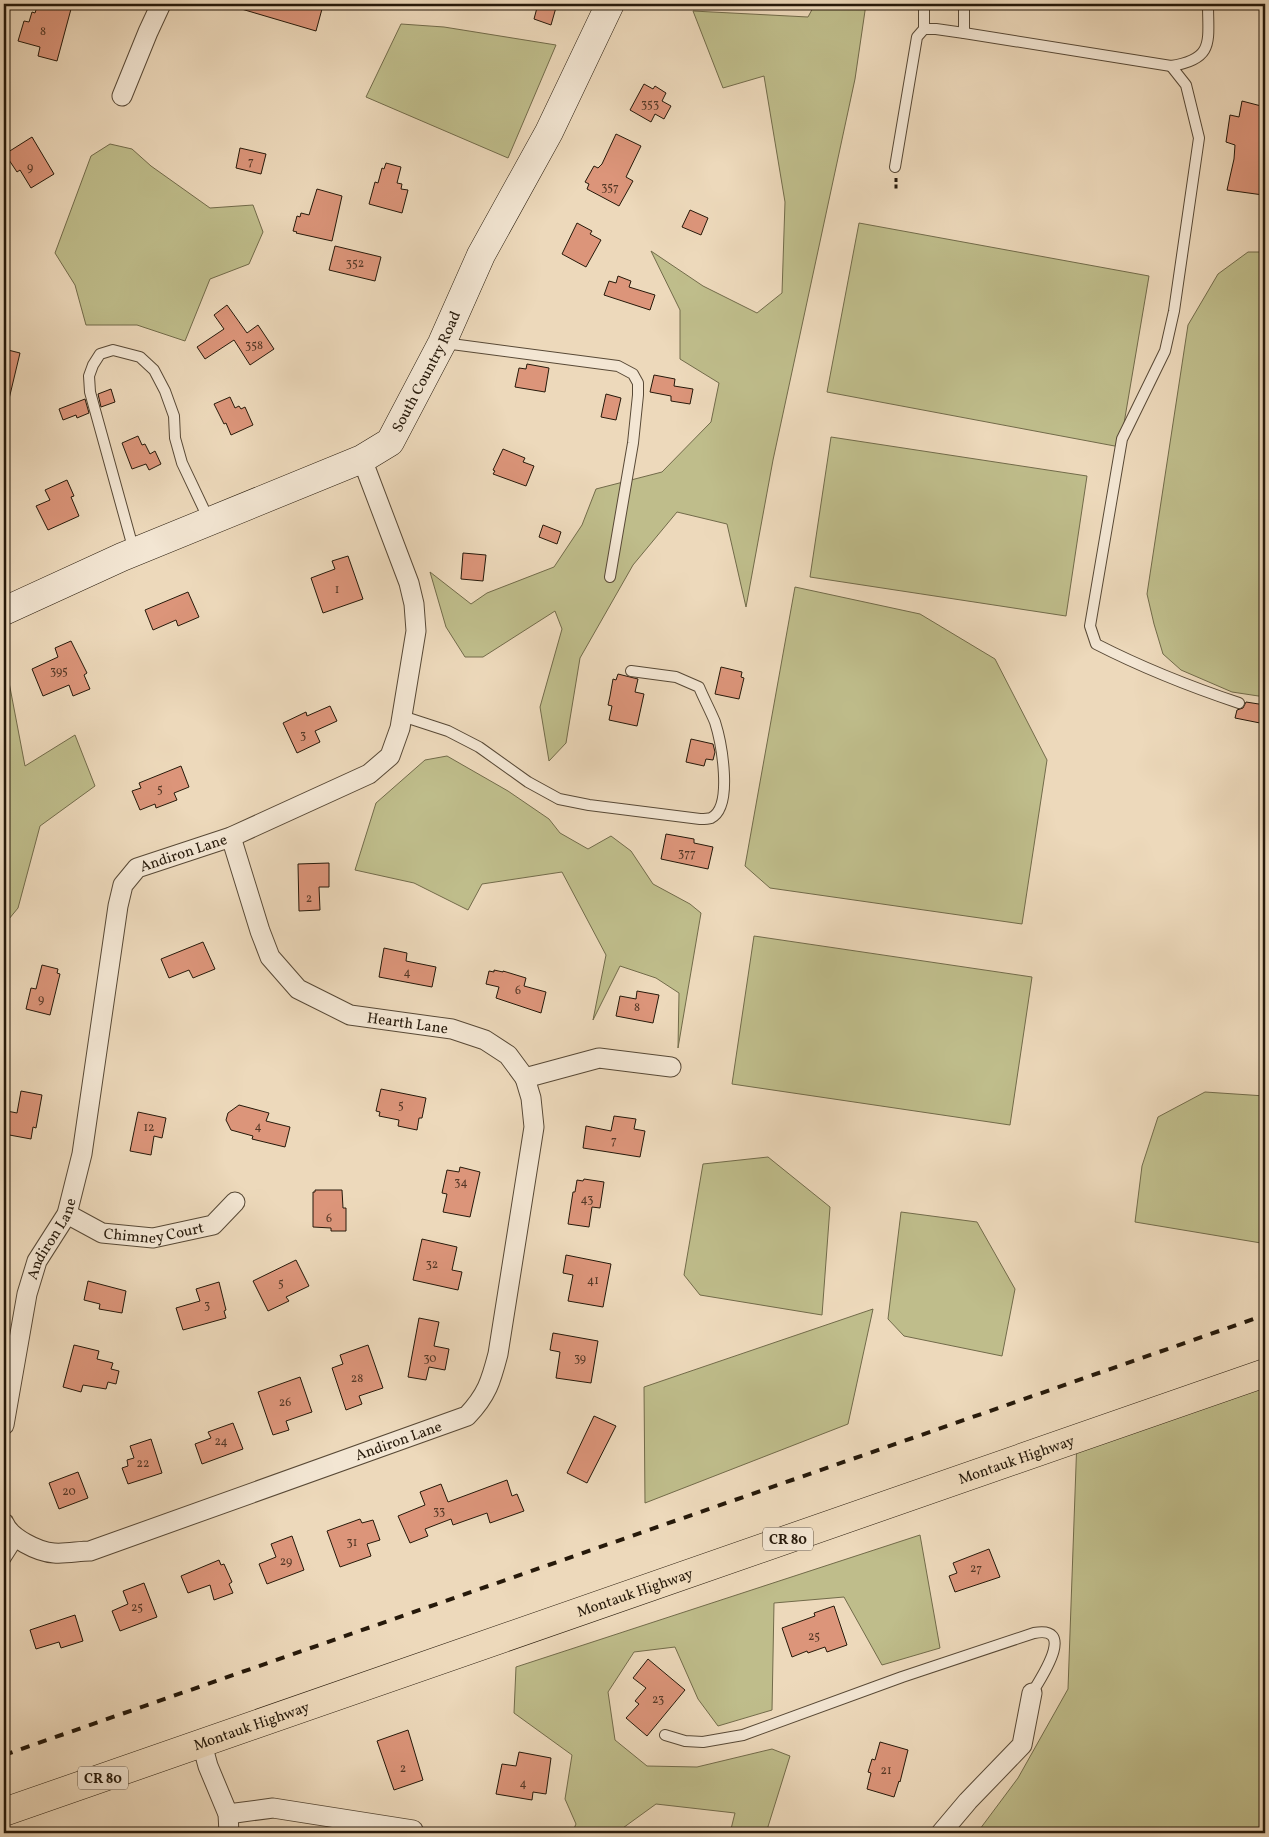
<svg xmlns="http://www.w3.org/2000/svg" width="1269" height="1837" viewBox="0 0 1269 1837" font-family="Vollkorn,serif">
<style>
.green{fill:#bfbd8b;stroke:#726b4a}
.building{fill:#dc957a;stroke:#26190a}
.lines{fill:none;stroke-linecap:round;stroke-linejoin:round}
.lane-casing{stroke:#584936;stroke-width:12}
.street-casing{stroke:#584936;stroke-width:21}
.secondary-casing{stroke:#26190a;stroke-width:29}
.primary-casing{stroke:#26190a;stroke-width:29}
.path{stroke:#26190a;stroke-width:3;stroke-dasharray:4 2.5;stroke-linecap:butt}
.lane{stroke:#f3e6d3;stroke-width:10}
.street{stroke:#f3e6d3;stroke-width:19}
.secondary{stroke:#f3e6d3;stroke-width:28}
.primary{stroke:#edd9bb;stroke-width:28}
.rail{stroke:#26190a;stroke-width:4;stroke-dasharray:9 9;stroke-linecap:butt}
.labels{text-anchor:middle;stroke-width:4.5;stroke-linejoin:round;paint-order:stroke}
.number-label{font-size:12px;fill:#543826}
.shield{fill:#f3e6d3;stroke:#645646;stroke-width:1}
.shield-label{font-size:14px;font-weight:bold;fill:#26190a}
.street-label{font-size:15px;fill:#26190a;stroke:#f3e6d3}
</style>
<rect width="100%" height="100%" fill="#edd9bb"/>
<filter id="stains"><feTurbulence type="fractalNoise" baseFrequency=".004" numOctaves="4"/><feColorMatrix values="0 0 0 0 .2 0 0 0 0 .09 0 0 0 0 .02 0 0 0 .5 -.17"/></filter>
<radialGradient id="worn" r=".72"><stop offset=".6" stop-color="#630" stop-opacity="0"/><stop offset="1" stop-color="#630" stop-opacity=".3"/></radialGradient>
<g class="green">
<polygon points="815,4 866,4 855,79 773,460 746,607 727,524 677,512 633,565 580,658 566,743 549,761 540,707 562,629 555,611 483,657 465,657 446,627 430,572 471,604 487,593 554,567 582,525 596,489 662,472 711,422 719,383 680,359 680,310 651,251 703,286 757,313 782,293 785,202 764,76 723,88 693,11 808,17"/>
<polygon points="401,24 444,27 556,45 508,158 366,97"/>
<polygon points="110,144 132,149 151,166 210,208 253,205 263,232 249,264 210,279 185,341 137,325 86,325 75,285 55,253 91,156"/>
<polygon points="859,223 1149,276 1120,447 827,392"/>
<polygon points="1248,252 1265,252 1265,697 1232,692 1181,670 1163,654 1154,624 1147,594 1188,325 1218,274"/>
<polygon points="831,437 1087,476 1066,616 810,577"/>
<polygon points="795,587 920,614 995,659 1047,760 1022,924 770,888 745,866"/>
<polygon points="8,677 25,766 75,735 95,786 40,826 18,908 4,925 4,704"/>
<polygon points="447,756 508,791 549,819 560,833 588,849 611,836 631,851 653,884 690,904 701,913 678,1048 679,993 656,978 620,966 593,1020 606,955 562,872 482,884 468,910 414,883 355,870 376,803 425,760"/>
<polygon points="754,936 1032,977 1010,1125 732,1084"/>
<polygon points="1205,1092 1265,1096 1265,1240 1261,1243 1135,1222 1142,1166 1158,1117"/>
<polygon points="768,1157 830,1207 822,1315 700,1295 684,1275 703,1164"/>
<polygon points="901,1212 977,1222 1015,1289 1002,1356 904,1336 888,1319"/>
<polygon points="873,1309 848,1424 645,1503 644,1387"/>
<polygon points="1265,1373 1265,1833 977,1833 1018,1778 1068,1689 1077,1438"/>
<polygon points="920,1535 940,1648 882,1665 844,1597 774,1603 772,1710 718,1726 698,1699 675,1647 634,1652 608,1692 615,1740 647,1766 697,1767 772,1749 790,1756 766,1833 730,1833 735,1813 656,1804 616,1833 572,1833 576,1824 565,1799 572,1755 514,1713 516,1667"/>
</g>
<g class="building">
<polygon points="38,4 51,4 71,9 57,61 38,56 40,47 18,41 24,21 29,22 32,12 35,13"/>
<polygon points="238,4 302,4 322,9 316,31 238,8"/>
<polygon points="538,4 557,4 551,25 534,19"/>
<polygon points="644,84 653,89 655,86 666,93 662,101 671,106 664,119 655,114 651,122 630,110"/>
<polygon points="1242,101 1265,107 1265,183 1263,195 1227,190 1234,159 1235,145 1226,142 1230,115 1239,117"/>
<polygon points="616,134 641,146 626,177 633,181 619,206 587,189 589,184 585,182 594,166 598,168 602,164"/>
<polygon points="32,137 54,174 31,188 20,170 17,172 5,154"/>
<polygon points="240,148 266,154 261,174 236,168"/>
<polygon points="386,163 401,167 397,183 402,184 401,189 408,190 402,213 369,204 375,182 378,183 382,168 384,169"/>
<polygon points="317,189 342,196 332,241 296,233 297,232 293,231 297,216 300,217 301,213 309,215"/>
<polygon points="690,210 708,218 701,235 682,227"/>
<polygon points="577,223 592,231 590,234 601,240 586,267 562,254"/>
<polygon points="335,246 381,257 375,281 329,270"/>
<polygon points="618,276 631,281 629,287 655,295 650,310 604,295 609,281 616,283"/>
<polygon points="227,305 247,333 258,325 274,349 250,365 234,340 205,359 197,347 224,329 214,315"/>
<polygon points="4,349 20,353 9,399 4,399"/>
<polygon points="527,364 549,368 545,392 515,387 519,368 526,369"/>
<polygon points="654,375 675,379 674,386 693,389 690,404 671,401 671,396 650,392"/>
<polygon points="111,389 115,402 101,407 98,394"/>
<polygon points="606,394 621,398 616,420 601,417"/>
<polygon points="230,397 235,408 239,406 241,409 245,407 253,425 231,435 226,423 224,424 214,404"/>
<polygon points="85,399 89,413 77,418 76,415 63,420 59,409"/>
<polygon points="138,436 142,445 145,444 150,454 155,451 161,464 149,470 146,464 132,469 122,443"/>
<polygon points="503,449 525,458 523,462 534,466 526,486 493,474 495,471 493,470"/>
<polygon points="67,480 74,496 71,497 79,516 48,530 36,506 50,500 45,490"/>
<polygon points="543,525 561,532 557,544 539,537"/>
<polygon points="463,553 486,555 483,581 461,579"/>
<polygon points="348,556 363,599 323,613 311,578 335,569 332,561"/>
<polygon points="188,592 199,617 178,626 176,620 153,630 145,610"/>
<polygon points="71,641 87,673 84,675 90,689 73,696 69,685 43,696 32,669 58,657 55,648"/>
<polygon points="721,667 742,672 741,677 744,678 739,699 715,694"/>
<polygon points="618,674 638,679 635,692 644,694 637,726 609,720 612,706 608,705 610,696 613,679 616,680"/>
<polygon points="1246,702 1265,705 1265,724 1235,718 1237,710 1243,708"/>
<polygon points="330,706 337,721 315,731 320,742 297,753 283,723 306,712 307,716"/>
<polygon points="691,739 713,744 715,752 713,760 706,759 704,766 686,762"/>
<polygon points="181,766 189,787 174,793 177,800 156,808 155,804 140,810 132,791 141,788 139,783"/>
<polygon points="666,834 694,839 694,843 713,847 708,869 661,859"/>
<polygon points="329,863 329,887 319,887 320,910 299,911 298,864"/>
<polygon points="203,942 215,969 193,978 189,970 169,978 161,959"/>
<polygon points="384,948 407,953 406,961 436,967 432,987 379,977"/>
<polygon points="42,965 58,969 57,973 60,974 50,1015 26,1009 31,988 36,989"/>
<polygon points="494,970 503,972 503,971 526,978 524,986 546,992 541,1013 496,998 499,987 486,984 489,971 494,972"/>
<polygon points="637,991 659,995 653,1023 616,1016 620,996 636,999"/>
<polygon points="381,1089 426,1098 422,1118 419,1118 417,1130 398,1126 399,1120 379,1116 380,1112 376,1111"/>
<polygon points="21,1091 42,1095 36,1128 33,1127 31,1139 4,1134 7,1111 17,1113"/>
<polygon points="239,1105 269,1113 266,1121 290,1127 285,1147 252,1139 253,1136 231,1130 226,1120 228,1113"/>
<polygon points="138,1112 166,1118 162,1138 154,1136 151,1155 130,1151"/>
<polygon points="614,1116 636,1119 634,1129 645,1131 640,1157 583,1148 586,1126 611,1131"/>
<polygon points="460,1167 480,1172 470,1217 443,1212 447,1194 442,1193 447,1170 459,1172"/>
<polygon points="584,1179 604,1182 600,1208 592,1207 589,1227 568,1224 573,1192 575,1192 577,1180 583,1181"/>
<polygon points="315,1190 342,1190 343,1208 346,1208 346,1231 331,1231 331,1228 313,1227 313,1192 315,1192"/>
<polygon points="422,1239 457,1247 452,1270 462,1272 458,1290 413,1280"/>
<polygon points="566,1255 611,1264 603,1307 568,1301 573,1275 563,1273"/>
<polygon points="296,1260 309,1286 286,1297 289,1301 268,1311 253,1281"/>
<polygon points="88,1281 126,1291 122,1313 99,1309 100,1304 84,1300"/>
<polygon points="219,1282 226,1310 224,1311 226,1318 183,1330 176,1308 200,1301 196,1289"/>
<polygon points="419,1318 439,1322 434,1346 449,1349 445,1370 429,1367 426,1380 408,1377"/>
<polygon points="553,1333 598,1341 591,1383 556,1378 560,1352 550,1350"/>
<polygon points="74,1345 99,1351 97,1359 113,1363 111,1369 119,1371 116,1384 108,1382 106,1389 83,1385 81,1392 63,1387"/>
<polygon points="368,1345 383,1388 359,1396 362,1404 346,1410 332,1368 343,1364 340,1355"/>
<polygon points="300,1377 312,1412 286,1421 289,1430 273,1435 258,1392"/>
<polygon points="594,1416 616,1426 587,1483 567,1473"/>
<polygon points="233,1423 243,1449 202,1464 195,1444 211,1438 208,1432"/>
<polygon points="151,1439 162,1473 128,1484 122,1468 128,1466 127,1460 134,1458 130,1446"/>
<polygon points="78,1472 88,1498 59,1509 49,1483"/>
<polygon points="507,1480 512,1496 517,1494 524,1511 490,1523 487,1513 453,1525 451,1519 425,1529 428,1536 410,1543 398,1516 425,1505 420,1492 441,1484 448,1502"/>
<polygon points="360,1519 362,1523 373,1520 380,1540 367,1544 371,1556 340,1567 327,1531"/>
<polygon points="292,1536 304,1570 267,1584 259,1564 276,1557 271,1544"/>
<polygon points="989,1549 1000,1577 955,1592 949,1576 957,1573 953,1563"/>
<polygon points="219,1560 221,1565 224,1564 232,1582 229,1584 233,1593 214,1600 210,1585 188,1593 181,1576"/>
<polygon points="144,1583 157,1617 120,1631 112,1611 128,1604 123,1591"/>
<polygon points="834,1606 847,1645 827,1652 825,1647 808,1653 807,1651 792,1657 782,1628 815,1616 814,1613"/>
<polygon points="75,1615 83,1641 61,1648 59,1642 36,1649 30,1630"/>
<polygon points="648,1659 685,1690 647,1736 626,1718 639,1704 635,1701 646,1688 633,1678"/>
<polygon points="408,1730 423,1780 394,1790 377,1741"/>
<polygon points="880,1742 908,1750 900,1782 899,1781 894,1797 867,1789 871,1773 868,1772 872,1759 875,1760"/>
<polygon points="519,1752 551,1758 546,1794 533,1792 532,1800 496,1794 502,1764 516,1766"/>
</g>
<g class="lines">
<g class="lane-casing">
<g id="lane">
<polyline points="924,4 924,29"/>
<polyline points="964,33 964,4"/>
<path d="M1171,66L1186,85L1199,138L1174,311L1165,351L1122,439L1090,626L1096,644C1141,667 1191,687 1239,703"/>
<path d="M895,167L917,37L924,29H936L964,33L1171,66C1215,59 1208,41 1208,4"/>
<polyline points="444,343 618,366 633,374 638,383 638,395 633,443 610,577"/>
<polyline points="134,551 90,392 89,376 93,365 100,354 113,350 140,357 154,370 165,391 174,416 175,438 182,463 209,520"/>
<path d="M402,716L448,731L479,747L528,782L559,799L589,805L700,819C703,819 708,819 711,818C734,807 721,741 715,722C710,710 704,699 699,687L676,677L631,671"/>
<polyline points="4,1561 18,1539"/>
<path d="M665,1735L685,1741L703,1742L743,1735L902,1677L1034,1633C1077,1625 1041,1678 1032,1693"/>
</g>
</g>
<g class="street-casing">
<g id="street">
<polyline points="122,96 148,32 161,4"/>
<path id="s1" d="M231,837L260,931L270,957L298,989L350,1015L452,1029L485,1040L508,1055L525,1078L599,1058L671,1067"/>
<path id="s2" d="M67,1214L102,1233L153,1238L213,1225L235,1202"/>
<path id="s3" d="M4,1425L27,1294L37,1261L67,1214L82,1154L118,906L123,885L137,868L231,837L369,774L390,756L400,728L416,631L414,604L409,583L362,459"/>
<path id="s4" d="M4,1523C10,1538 38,1552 54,1553C66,1554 79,1551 90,1551L467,1416C487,1395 491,1381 498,1354L534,1127L531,1098L525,1078"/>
<polyline points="202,1744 208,1766 228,1814 229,1833"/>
<polyline points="228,1814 273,1808 413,1830"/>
<polyline points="941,1833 968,1801 1022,1745 1032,1693"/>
</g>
</g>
<g class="secondary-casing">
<g id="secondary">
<path id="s5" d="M4,611L122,557L362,459L390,442L442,343L481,255L549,132L610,4"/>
</g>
</g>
<g class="primary-casing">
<g id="primary">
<path id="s6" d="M4,1812L1265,1373"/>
</g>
</g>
<polyline class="path" points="896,178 896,190"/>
<use href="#lane" class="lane"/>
<use href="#street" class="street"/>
<use href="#secondary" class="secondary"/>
<use href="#primary" class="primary"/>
<polyline class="rail" points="4,1755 1265,1315"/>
</g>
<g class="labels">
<g class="number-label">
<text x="43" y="35">8</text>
<text x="650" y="108">353</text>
<text x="251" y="165">7</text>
<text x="30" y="171">9</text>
<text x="610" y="191">357</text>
<text x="355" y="267">352</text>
<text x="254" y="349">358</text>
<text x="337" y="593">1</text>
<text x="59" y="675">395</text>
<text x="303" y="739">3</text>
<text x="160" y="793">5</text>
<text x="687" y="857">377</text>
<text x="309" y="902">2</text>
<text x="407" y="976">4</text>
<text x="518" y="994">6</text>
<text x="41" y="1003">9</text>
<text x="637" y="1011">8</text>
<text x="401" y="1109">5</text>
<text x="258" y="1130">4</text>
<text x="149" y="1131">12</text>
<text x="614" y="1144">7</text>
<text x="461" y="1186">34</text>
<text x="587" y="1203">43</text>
<text x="329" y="1222">6</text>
<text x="432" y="1268">32</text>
<text x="593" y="1284">41</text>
<text x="281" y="1287">5</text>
<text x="207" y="1309">3</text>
<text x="430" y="1362">30</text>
<text x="580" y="1362">39</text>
<text x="357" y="1382">28</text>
<text x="285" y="1406">26</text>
<text x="221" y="1445">24</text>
<text x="143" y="1467">22</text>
<text x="69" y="1495">20</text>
<text x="439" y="1515">33</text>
<text x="352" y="1546">31</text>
<text x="286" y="1565">29</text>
<text x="976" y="1572">27</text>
<text x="137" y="1611">25</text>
<text x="814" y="1640">25</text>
<text x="658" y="1703">23</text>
<text x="403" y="1772">2</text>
<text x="886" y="1774">21</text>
<text x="523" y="1787">4</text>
</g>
<g class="shield">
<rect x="763" y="1527.5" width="50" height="23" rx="4"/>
<rect x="78" y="1766.5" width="50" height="23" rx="4"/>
</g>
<g class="shield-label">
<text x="788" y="1544">CR 80</text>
<text x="103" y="1783">CR 80</text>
</g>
<g class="street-label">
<text dy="5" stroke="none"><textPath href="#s5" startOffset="501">South Country Road</textPath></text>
<text dy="5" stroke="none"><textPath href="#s3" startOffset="628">Andiron Lane</textPath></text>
<text dy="5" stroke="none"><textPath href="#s1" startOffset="285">Hearth Lane</textPath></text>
<text dy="5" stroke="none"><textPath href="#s2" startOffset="92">Chimney Court</textPath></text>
<text dy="5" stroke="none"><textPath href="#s3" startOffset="194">Andiron Lane</textPath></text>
<text dy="5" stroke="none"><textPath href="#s4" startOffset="424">Andiron Lane</textPath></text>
<text dy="5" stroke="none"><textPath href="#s6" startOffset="1072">Montauk Highway</textPath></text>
<text dy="5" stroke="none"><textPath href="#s6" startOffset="668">Montauk Highway</textPath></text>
<text dy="5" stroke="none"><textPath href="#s6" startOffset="262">Montauk Highway</textPath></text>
</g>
</g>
<rect width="1269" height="1837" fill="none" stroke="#edd9bb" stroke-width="20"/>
<rect x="5" y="5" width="1259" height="1827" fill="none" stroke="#26190a" stroke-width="2.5"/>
<rect x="10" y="10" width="1249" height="1817" fill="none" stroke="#26190a"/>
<rect width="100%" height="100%" filter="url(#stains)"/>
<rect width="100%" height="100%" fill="url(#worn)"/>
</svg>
